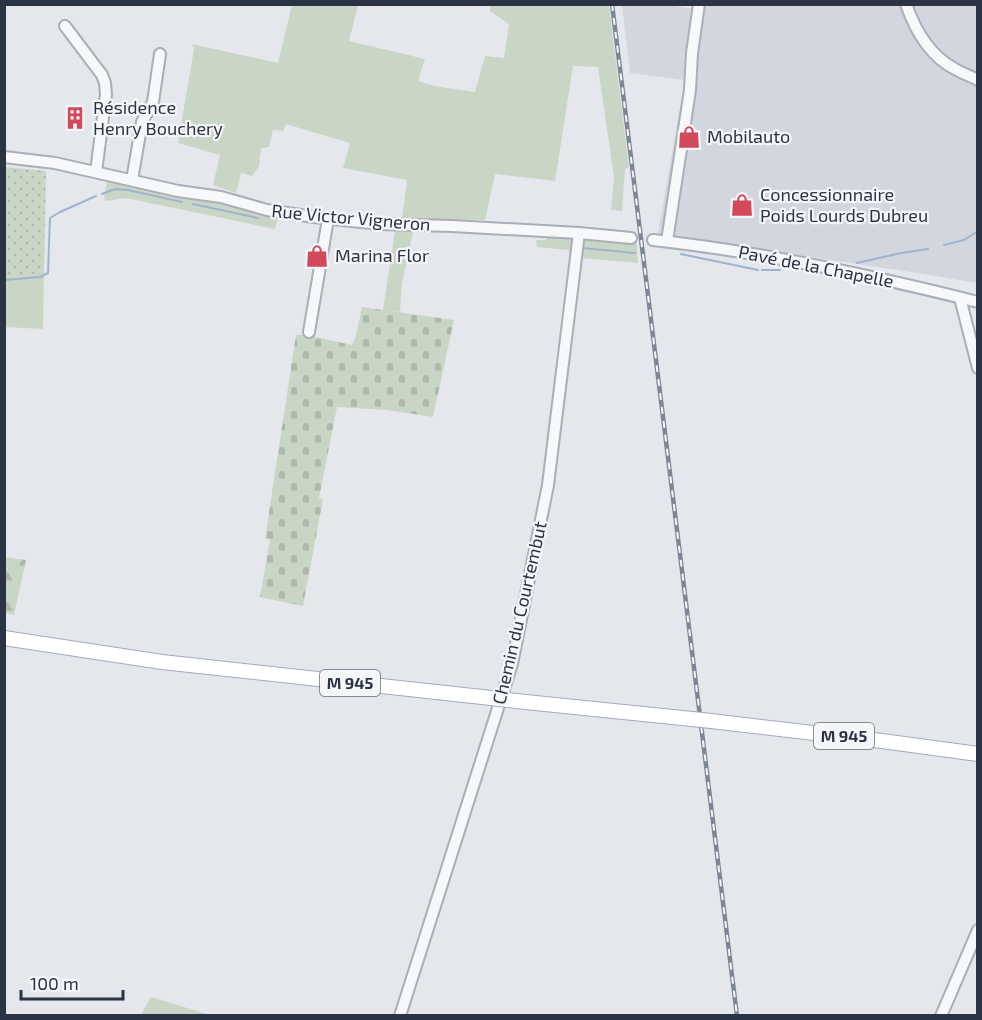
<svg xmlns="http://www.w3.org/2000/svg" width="982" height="1020" viewBox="0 0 982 1020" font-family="'Exo 2',sans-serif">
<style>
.built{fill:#d2d6de}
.grass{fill:#c9d6c5}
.forest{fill:url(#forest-firs)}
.cemetery{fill:url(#cemetery-stones)}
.park{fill:url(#park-dots)}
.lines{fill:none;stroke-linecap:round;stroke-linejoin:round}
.stream{stroke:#9fb4cc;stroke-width:2}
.minor-casing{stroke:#a9aeb7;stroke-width:14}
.major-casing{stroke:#a3abb8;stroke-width:16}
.minor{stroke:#f7f8fa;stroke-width:10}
.major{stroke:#fff;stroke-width:14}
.rail-casing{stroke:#7d8696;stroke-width:4.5}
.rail{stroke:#f4f6f9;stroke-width:2;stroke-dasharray:7;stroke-linecap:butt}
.major-bridge-casing{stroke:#a3abb8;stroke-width:16;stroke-linecap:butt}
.major-bridge{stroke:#fff;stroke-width:14}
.labels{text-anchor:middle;stroke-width:4.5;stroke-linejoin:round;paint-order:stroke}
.shield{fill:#f4f6f9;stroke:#676e7b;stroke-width:1.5}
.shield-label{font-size:16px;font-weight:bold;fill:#2b3445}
.poi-label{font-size:18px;fill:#2b3445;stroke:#f4f6f9;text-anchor:start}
.street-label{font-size:18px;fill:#2b3445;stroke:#f4f6f9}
</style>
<defs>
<pattern id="forest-firs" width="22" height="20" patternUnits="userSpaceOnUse" patternTransform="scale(1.5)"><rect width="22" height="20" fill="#c9d6c5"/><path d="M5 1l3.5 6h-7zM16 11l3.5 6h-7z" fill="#adb8ab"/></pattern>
<pattern id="cemetery-stones" width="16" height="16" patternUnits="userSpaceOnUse" patternTransform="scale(1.5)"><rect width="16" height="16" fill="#c9d6c5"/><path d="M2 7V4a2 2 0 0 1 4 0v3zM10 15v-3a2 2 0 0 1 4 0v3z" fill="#adb8ab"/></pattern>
<pattern id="park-dots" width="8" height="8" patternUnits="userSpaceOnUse" patternTransform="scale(1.5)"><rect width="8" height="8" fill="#c9d6c5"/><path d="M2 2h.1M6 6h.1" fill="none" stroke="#adb8ab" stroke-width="1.8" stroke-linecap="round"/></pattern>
</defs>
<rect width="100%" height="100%" fill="#e4e7ec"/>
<polygon class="built" points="704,4 977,5 977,283 911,272 671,236 658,233 685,80 630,73 622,5 666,5 702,10"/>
<g class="grass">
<polygon points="292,5 358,5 349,41 425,59 418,81 434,86 475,92 485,56 504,58 509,24 490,11 490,6 486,5 609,5 629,167 625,169 622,211 611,210 614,177 598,67 573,66 555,181 495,174 485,220 402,219 407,180 343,168 350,143 286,124 283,131 273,130 269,147 261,148 259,166 252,176 241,173 236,193 213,185 220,155 178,143 194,49 192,44 278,63"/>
<polygon points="108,179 209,197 278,216 275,229 126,198 105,201 104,195"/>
<polygon points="547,226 609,229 636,232 638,263 570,257 569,250 537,247 536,240 546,240"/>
<polygon points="395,231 413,232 402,283 400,312 383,310"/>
<polygon points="44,270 43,329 5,327 5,277 26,276"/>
<polygon points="151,997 210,1015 141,1015"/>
</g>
<polygon class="forest" points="4,557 26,560 14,615 5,613"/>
<polygon class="cemetery" points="362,307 454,320 433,417 386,410 337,407 319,498 323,499 303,606 260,597 270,539 265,539 296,335 307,335 352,345 356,336"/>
<polygon class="park" points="5,167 46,171 44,270 26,276 5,277"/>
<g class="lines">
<g class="stream">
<polyline points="102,194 115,189 128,190 182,202"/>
<polyline points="193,204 258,218"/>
<polyline points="944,245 964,240 978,231"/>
<polyline points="582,248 635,253"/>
<polyline points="681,254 758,270"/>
<polyline points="857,263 901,253 928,249"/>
<polyline points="762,270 780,270"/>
<polyline points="4,280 40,277 48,273 50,218 60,212 96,196"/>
</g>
<g class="minor-casing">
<g id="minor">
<path d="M906,4C915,30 930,56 955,69C962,73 970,76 978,80"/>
<polyline points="65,26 102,75 105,83 106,94 96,172"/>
<polyline points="4,157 55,163 178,191 221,197 267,210 314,217 380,224 452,226 579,233 631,238"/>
<polyline points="132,180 142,122 153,102 160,54"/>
<path d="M653,240C762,252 871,275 978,302"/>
<polyline points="667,241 690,90 692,53 699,4"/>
<polyline points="960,298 978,368"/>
<polyline points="309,332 328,219"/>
<polyline points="400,1016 512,664 548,485 579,233"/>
<polyline points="941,1016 978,930"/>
</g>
</g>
<g class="major-casing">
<g id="major">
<polyline points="4,638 162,662 491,698"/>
<polyline points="516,701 692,719"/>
<polyline points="711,721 882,741 978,754"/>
</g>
</g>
<use href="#minor" class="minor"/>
<use href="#major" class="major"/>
<g class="rail-casing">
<polyline id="rail" points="612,4 737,1016"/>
</g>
<use href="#rail" class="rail"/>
<g class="major-bridge-casing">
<g id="major-bridge">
<polyline points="491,698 516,701"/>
<polyline points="692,719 711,721"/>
</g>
</g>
<use href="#major-bridge" class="major-bridge"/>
</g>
<defs>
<g id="building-bare" transform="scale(1.8)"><path d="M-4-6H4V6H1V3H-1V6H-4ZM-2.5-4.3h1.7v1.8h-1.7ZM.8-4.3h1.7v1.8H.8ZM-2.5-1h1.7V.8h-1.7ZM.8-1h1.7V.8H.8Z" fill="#d1495b" stroke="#f4f6f9" stroke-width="2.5" paint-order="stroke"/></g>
<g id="shop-bare" transform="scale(1.8)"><path d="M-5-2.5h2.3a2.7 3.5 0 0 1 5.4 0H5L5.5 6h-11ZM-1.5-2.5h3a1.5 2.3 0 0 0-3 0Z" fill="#d1495b" stroke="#f4f6f9" stroke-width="2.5" paint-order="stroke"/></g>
</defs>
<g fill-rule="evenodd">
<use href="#building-bare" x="75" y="118"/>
<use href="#shop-bare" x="689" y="137"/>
<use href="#shop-bare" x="742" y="205"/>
<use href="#shop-bare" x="317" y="256"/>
</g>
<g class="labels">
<g class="shield">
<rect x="320" y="670" width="60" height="26" rx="4.5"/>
<rect x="814" y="723" width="60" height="26" rx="4.5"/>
</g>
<g class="shield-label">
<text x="350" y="689">M 945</text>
<text x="844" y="742">M 945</text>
</g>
<g class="poi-label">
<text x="93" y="114">Résidence<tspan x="93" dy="21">Henry Bouchery</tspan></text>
<text x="707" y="143">Mobilauto</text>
<text x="760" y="201">Concessionnaire<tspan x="760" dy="21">Poids Lourds Dubreu</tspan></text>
<text x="335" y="262">Marina Flor</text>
</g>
<g class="street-label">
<text transform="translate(351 218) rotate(5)" y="6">Rue Victor Vigneron</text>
<text transform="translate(816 267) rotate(11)" y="6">Pavé de la Chapelle</text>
<text transform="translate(520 613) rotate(-77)" y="6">Chemin du Courtembut</text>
</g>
</g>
<rect width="982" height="1020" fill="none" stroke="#2b3445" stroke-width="12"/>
<path d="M21 990v9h102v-9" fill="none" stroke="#2b3445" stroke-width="3"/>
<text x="30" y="990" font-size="18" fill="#2b3445" stroke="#f4f6f9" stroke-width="4.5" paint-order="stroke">100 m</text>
</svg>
